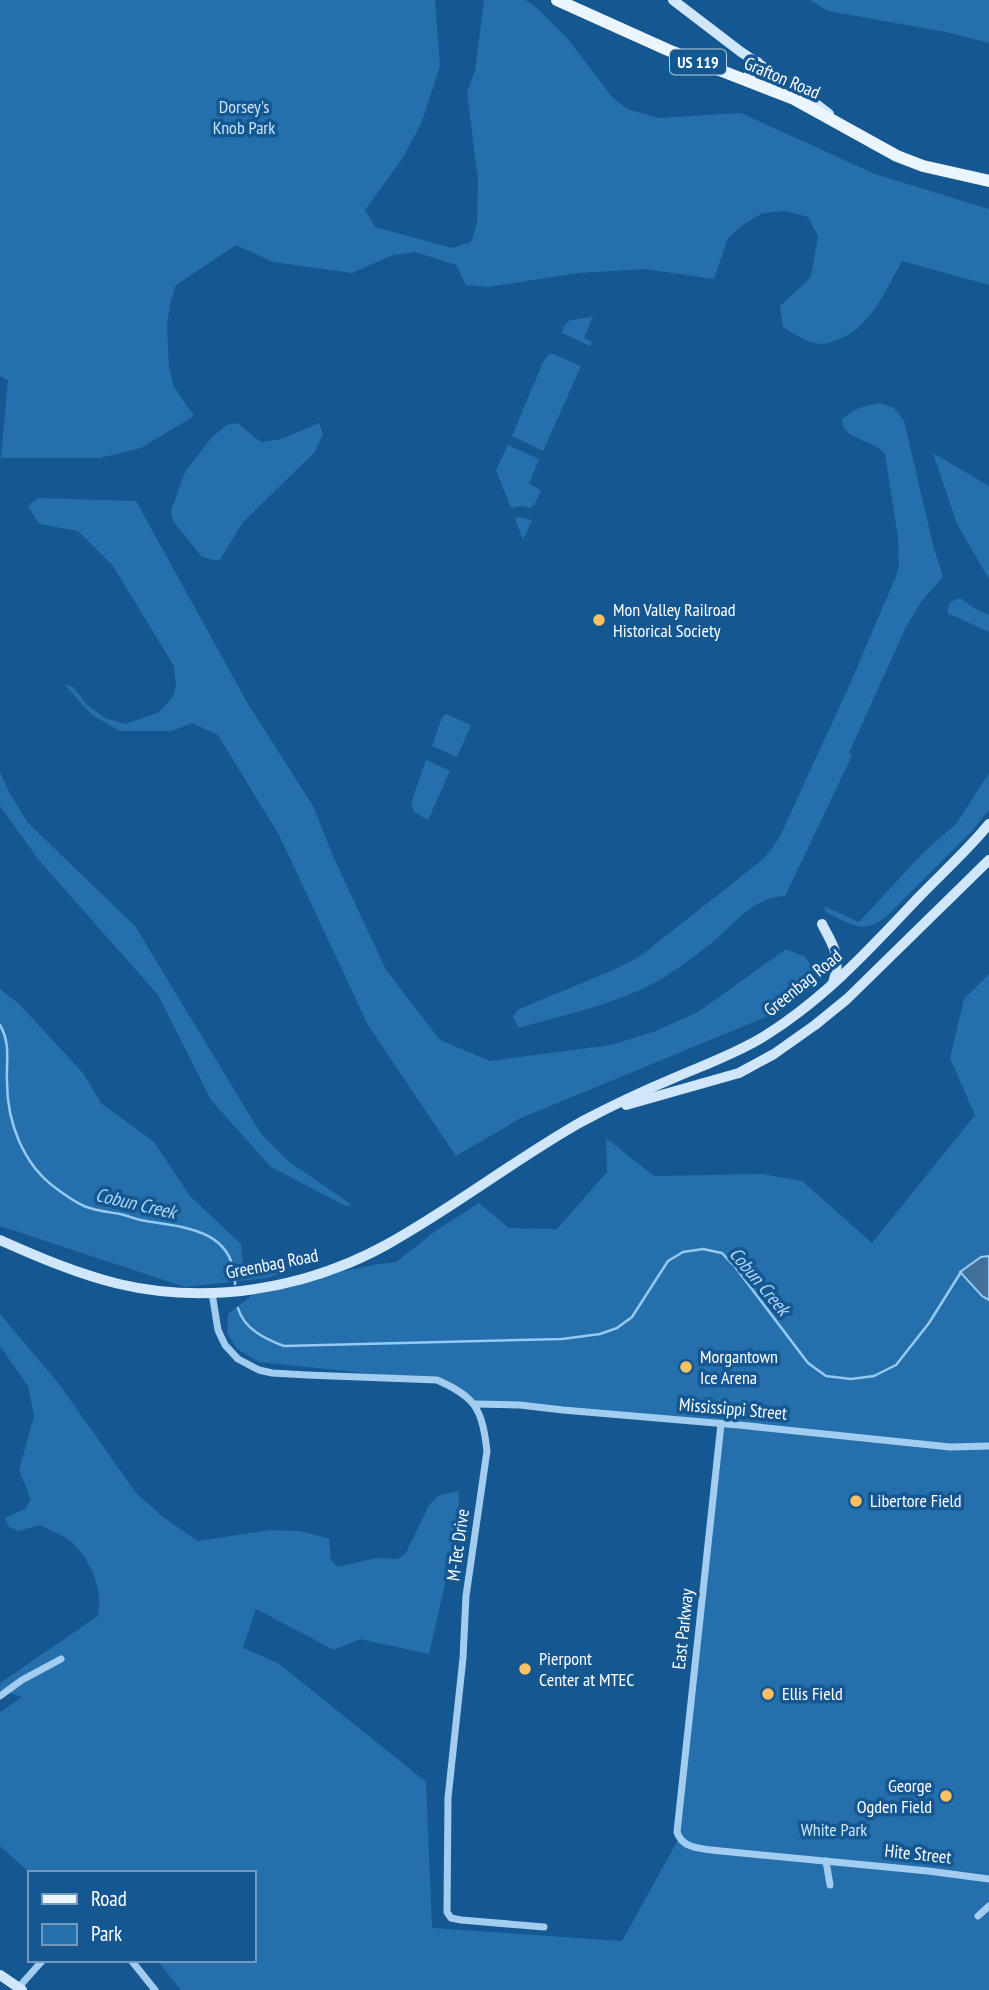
<svg xmlns="http://www.w3.org/2000/svg" width="989" height="1990" viewBox="0 0 989 1990" font-family="'PT Sans Narrow',sans-serif">
<style>
.green{fill:#2570ac}
.water{fill:#417099;stroke:#94caf3;stroke-width:2}
.lines{fill:none;stroke-linecap:round;stroke-linejoin:round}
.stream{stroke:#94caf3;stroke-width:2.5}
.street{stroke:#a2cdf0;stroke-width:7}
.secondary{stroke:#d0e7fb;stroke-width:10}
.primary{stroke:#ebf5ff;stroke-width:12}
.poi-dot{fill:#ffc161;stroke:#155790;stroke-width:2.5}
.labels{text-anchor:middle;stroke-width:7;stroke-linejoin:round;paint-order:stroke}
.shield{fill:#155790;stroke:#b9cdde;stroke-width:2}
.shield-label{font-size:16px;font-weight:bold;fill:#fff}
.street-label{font-size:18px;fill:#fff;stroke:#155790}
.park-label{font-size:18px;fill:#c9e5fc;stroke:#155790}
.poi-label{font-size:18px;fill:#fff;stroke:#155790;text-anchor:start}
.water-label{font-size:19px;font-style:italic;fill:#aed7f7;stroke:#155790}
</style>
<rect width="100%" height="100%" fill="#155790"/>
<g class="green">
<path d="M0,0H435L440,66L421,124L402,159L365,210L375,227L452,248L471,242L477,223L478,181L467,92L475,71L484,0H525L537,8L568,39L611,96L627,109L658,118L741,113L875,174L989,209V285L902,261C885,291 870,331 833,341C830,342 826,344 823,344C809,344 794,334 783,327L780,306L811,277L818,236L808,217L785,211L763,213L744,224L728,238L714,279L645,269L578,273L488,287L466,285L456,265L415,252L393,255L352,273L273,262L236,245L176,285L170,304L167,325L169,367L174,387L194,416L141,448L100,458H1L8,380L0,376Z"/>
<polygon points="810,0 989,0 989,43 946,32 828,11"/>
<polygon points="593,317 584,338 592,342 590,346 562,333 564,326 570,320"/>
<polygon points="549,354 553,354 581,366 543,451 512,436 543,362"/>
<path d="M879,403L894,408L904,421L933,545L943,577L921,602L906,627L849,753L852,755L851,758L785,896C754,897 735,923 714,941C691,959 668,977 642,989C603,1007 559,1016 518,1028L513,1016L519,1009L611,971L639,957L762,860L771,850L780,836L850,684L896,576L899,565L898,537L885,454C875,439 843,441 842,420C852,408 865,406 879,403Z"/>
<polygon points="237,423 261,442 281,439 319,423 323,433 315,452 243,522 219,561 202,557 173,521 171,511 185,472 212,437 227,425"/>
<polygon points="508,445 539,459 529,484 541,490 534,506 532,505 531,508 520,506 511,508 496,470"/>
<polygon points="933,453 989,486 989,579 957,524"/>
<polygon points="38,498 136,501 248,704 313,806 333,856 386,970 440,1040 490,1061 611,1045 656,1031 698,1012 786,949 805,957 817,974 789,1004 773,1014 521,1118 456,1156 368,1025 279,835 218,735 192,723 172,731 120,731 92,715 64,684 74,688 87,705 105,718 125,724 158,713 172,698 176,687 174,666 113,566 78,531 39,524 28,506"/>
<polygon points="520,517 532,520 523,540 515,518"/>
<polygon points="960,598 974,608 989,615 989,632 947,613 950,602"/>
<polygon points="446,714 471,725 457,757 432,746 442,717"/>
<polygon points="426,760 450,771 428,820 414,812 411,803"/>
<polygon points="0,772 9,792 28,823 135,926 261,1134 288,1161 352,1205 346,1206 271,1167 211,1100 158,995 38,859 0,806"/>
<path d="M989,773V810L971,832L887,916C862,936 851,924 826,912L824,906L859,922L923,853L956,824Z"/>
<path d="M989,974V1990H181L157,1960H254V1873H30L0,1846V1712L22,1697L0,1690V1683L98,1616C104,1590 90,1557 69,1540C61,1534 49,1530 39,1525L19,1531L9,1527L5,1518L25,1509L31,1499L19,1470L34,1416L28,1386L0,1346V1314L59,1384L136,1493L163,1517L198,1541L270,1530L301,1531L329,1539L331,1560L338,1567L376,1558L398,1559L406,1553L429,1505L439,1495L459,1491L458,1527L429,1654L360,1639L334,1650L256,1609L243,1648L278,1663L426,1782L432,1928L622,1941L679,1838L720,1424L475,1404L451,1386L422,1379L259,1362L237,1349L227,1333L228,1314L261,1288L378,1264L396,1262L437,1230L479,1203L509,1228L557,1229L607,1172L606,1138L654,1176L762,1174L802,1181L872,1243L975,1115L950,1058L964,999Z"/>
<polygon points="0,989 19,1004 83,1073 101,1103 154,1142 190,1196 241,1244 243,1267 294,1267 268,1278 185,1287 0,1226"/>
</g>
<polygon class="water" points="989,1256 989,1300 982,1296 960,1272 981,1257"/>
<g class="lines">
<g class="stream">
<path d="M0,1025C11,1044 6,1061 7,1082C7,1122 23,1165 57,1189C65,1195 75,1202 84,1206C95,1211 109,1212 120,1214C129,1216 137,1220 146,1221C187,1227 235,1231 235,1284"/>
<path d="M238,1308C244,1329 265,1339 284,1346L562,1339L600,1334L617,1328L632,1317L668,1261L683,1252L703,1249L722,1253L736,1268L808,1363L826,1376L851,1379L874,1376L896,1365L929,1323L961,1272"/>
</g>
<g class="street">
<path d="M212,1293L218,1330L225,1345L238,1359L259,1370L272,1373L307,1375L437,1380C476,1397 482,1409 487,1451L466,1596L463,1658L448,1798L447,1912L451,1918L461,1920L544,1927"/>
<polyline points="475,1404 520,1405 563,1410 739,1425 950,1447 989,1446"/>
<path d="M721,1424L677,1832C682,1850 706,1849 721,1851L928,1871L989,1879"/>
<polyline points="0,1696 22,1680 61,1659"/>
<polyline points="826,1861 830,1885"/>
<polyline points="978,1916 989,1906"/>
<polyline points="131,1960 155,1990"/>
<polyline points="18,1988 43,1960"/>
</g>
<g class="secondary">
<polyline points="673,0 741,52 794,87 829,114"/>
<path d="M822,924C834,948 842,955 833,983"/>
<polyline points="626,1105 739,1073 774,1054 815,1025 847,999 989,860"/>
<path d="M0,1240C38,1257 78,1274 119,1284C208,1305 306,1289 386,1245C453,1208 514,1160 581,1122C611,1106 643,1091 674,1078C704,1065 735,1054 763,1037C823,1000 869,950 917,899C941,874 967,851 989,824"/>
<polyline points="0,1975 22,1990"/>
</g>
<g class="primary">
<polyline points="557,0 668,50 794,99 897,156 923,166 989,181"/>
<polyline points="747,80 757,63"/>
</g>
</g>
<g class="poi-dot">
<circle cx="599" cy="620" r="7"/>
<circle cx="686" cy="1367" r="7"/>
<circle cx="856" cy="1501" r="7"/>
<circle cx="525" cy="1669" r="7"/>
<circle cx="768" cy="1694" r="7"/>
<circle cx="946" cy="1796" r="7"/>
</g>
<g class="labels">
<rect class="shield" x="670" y="49.5" width="56" height="25" rx="5"/>
<g class="shield-label">
<text x="698" y="68">US 119</text>
</g>
<g class="street-label">
<text transform="translate(782 78) rotate(23)" y="6">Grafton Road</text>
<text transform="translate(803 983) rotate(-39)" y="6">Greenbag Road</text>
<text transform="translate(272 1264) rotate(-11)" y="6">Greenbag Road</text>
<text transform="translate(733 1409) rotate(5)" y="6">Mississippi Street</text>
<text transform="translate(458 1545) rotate(-82)" y="6">M-Tec Drive</text>
<text transform="translate(683 1629) rotate(-84)" y="6">East Parkway</text>
<text transform="translate(918 1854) rotate(6)" y="6">Hite Street</text>
</g>
<g class="park-label">
<text x="244" y="113">Dorsey's<tspan x="244" dy="21">Knob Park</tspan></text>
<text x="834" y="1836">White Park</text>
</g>
<g class="poi-label">
<text x="613" y="616">Mon Valley Railroad<tspan x="613" dy="21">Historical Society</tspan></text>
<text x="700" y="1363">Morgantown<tspan x="700" dy="21">Ice Arena</tspan></text>
<text x="870" y="1507">Libertore Field</text>
<text x="539" y="1665">Pierpont<tspan x="539" dy="21">Center at MTEC</tspan></text>
<text x="782" y="1700">Ellis Field</text>
<text x="932" y="1792" text-anchor="end">George<tspan x="932" dy="21">Ogden Field</tspan></text>
</g>
<g class="water-label">
<text transform="translate(136 1203) rotate(13)" y="7">Cobun Creek</text>
<text transform="translate(760 1281) rotate(50)" y="7">Cobun Creek</text>
</g>
</g>
<rect x="28" y="1871" width="228" height="91" fill="#155790" stroke="#739abc" stroke-width="2"/>
<rect x="42" y="1894" width="35" height="10" fill="#ebf5ff" stroke="#739abc" stroke-width="2"/>
<text x="91" y="1906" font-size="21" fill="#ffffff">Road</text>
<rect x="42" y="1924" width="35" height="21" fill="#2570ac" stroke="#739abc" stroke-width="2"/>
<text x="91" y="1941" font-size="21" fill="#ffffff">Park</text>
</svg>
